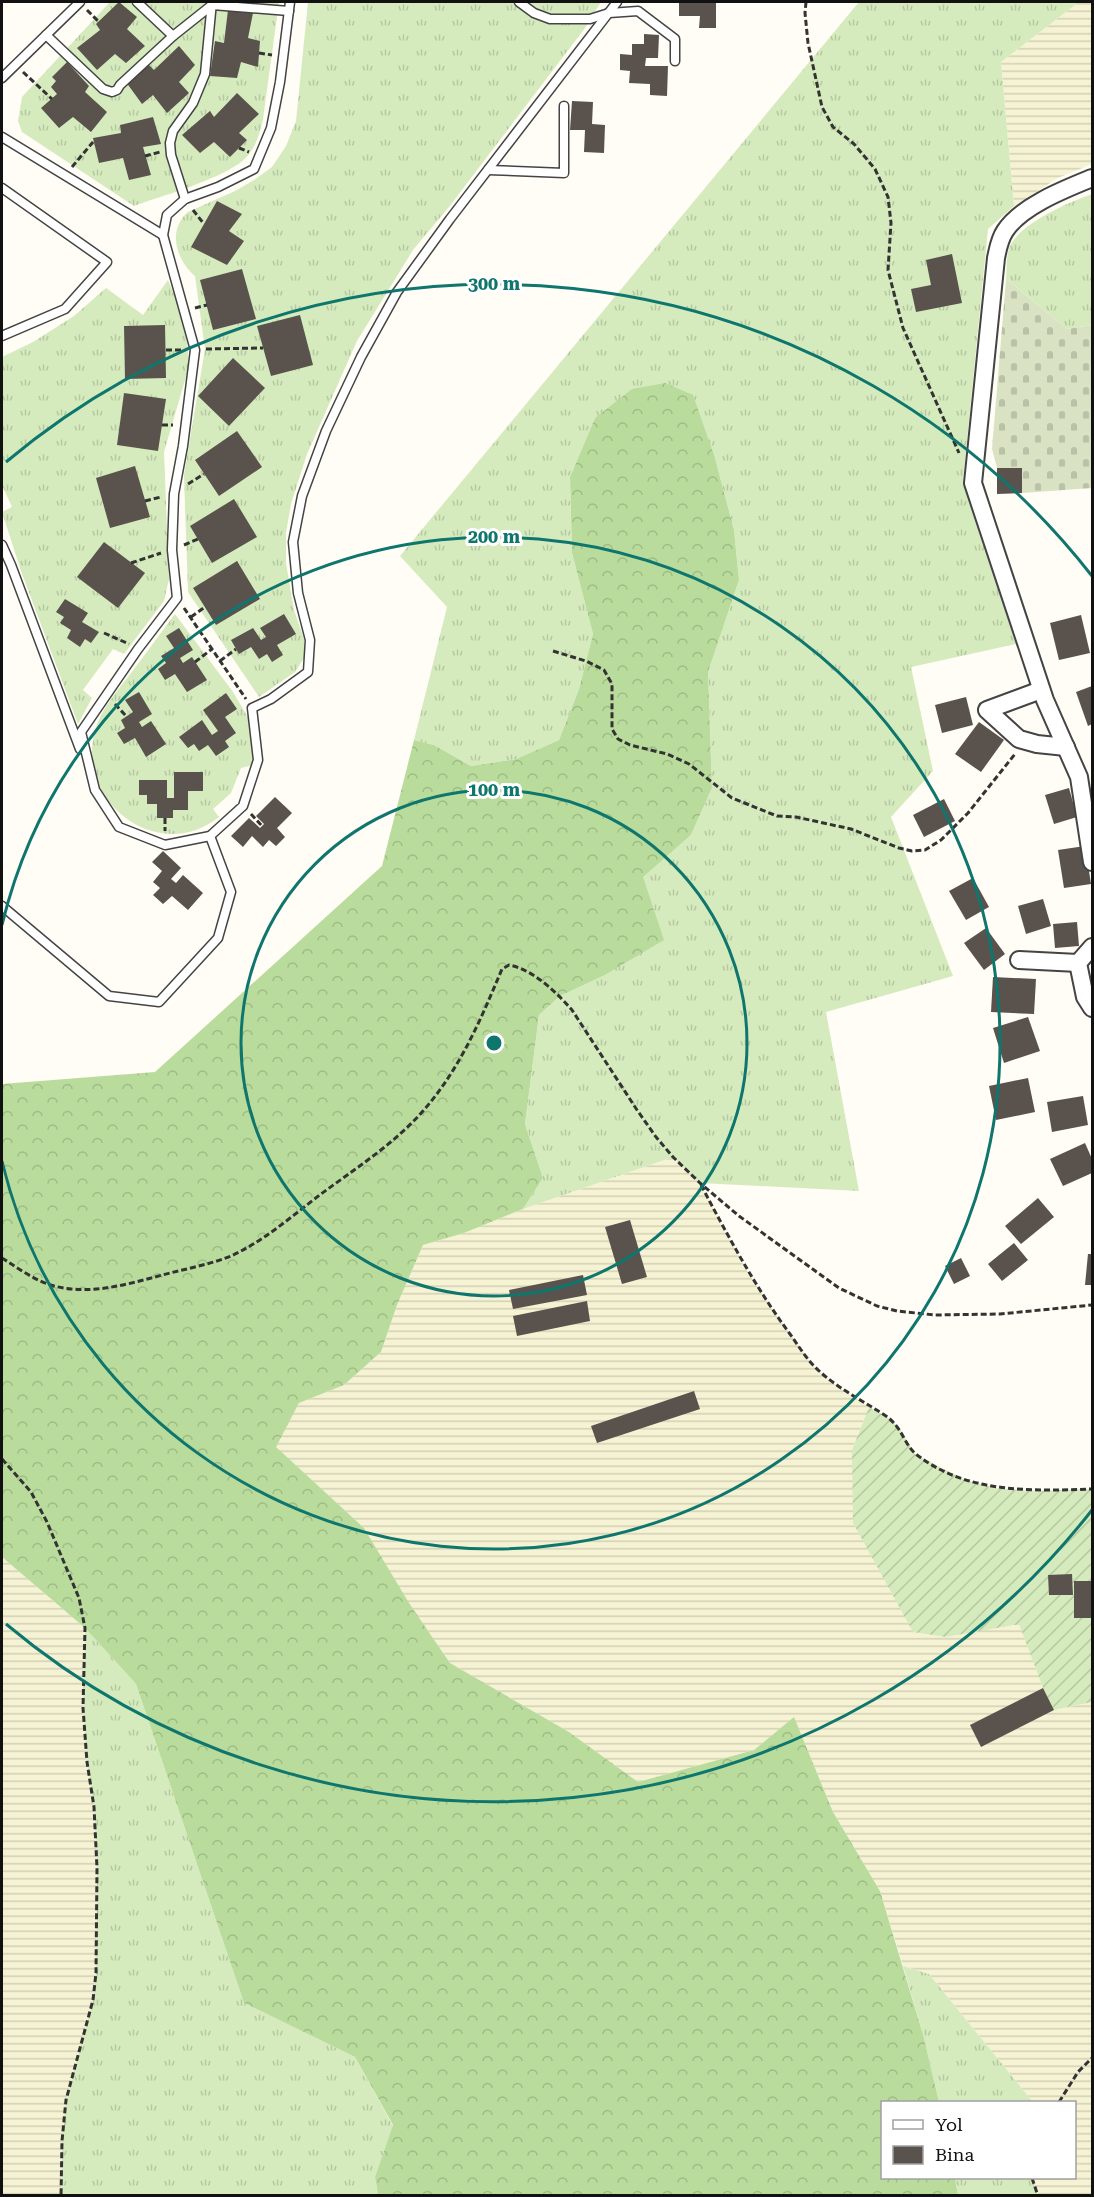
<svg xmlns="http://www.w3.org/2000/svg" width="1094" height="2197" viewBox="0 0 1094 2197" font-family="'Roboto Serif',serif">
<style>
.farmland{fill:url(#farmland-rules)}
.grass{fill:url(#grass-tufts)}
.forest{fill:url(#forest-crowns)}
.cemetery{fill:url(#cemetery-stones)}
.garden{fill:url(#garden-furrows)}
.building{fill:#5a524d}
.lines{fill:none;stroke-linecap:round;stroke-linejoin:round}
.lane-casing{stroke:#444;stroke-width:11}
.street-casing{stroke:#444;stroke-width:20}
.path{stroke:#333;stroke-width:3;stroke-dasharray:6 3;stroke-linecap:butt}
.lane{stroke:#fff;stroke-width:8}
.street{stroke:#fff;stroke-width:16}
.ring{fill:none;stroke:#0f766e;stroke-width:3}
.centre{fill:#0f766e;stroke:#fff;stroke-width:3}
.ring-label{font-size:18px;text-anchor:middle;font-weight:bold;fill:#0f766e;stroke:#fff;stroke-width:6;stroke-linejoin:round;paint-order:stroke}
</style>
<defs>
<pattern id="farmland-rules" width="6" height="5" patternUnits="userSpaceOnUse" patternTransform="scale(1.5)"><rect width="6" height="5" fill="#f6f3d4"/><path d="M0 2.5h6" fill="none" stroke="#d2cfb5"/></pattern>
<pattern id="grass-tufts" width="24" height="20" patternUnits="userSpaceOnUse" patternTransform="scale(1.5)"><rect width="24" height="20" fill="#d5ebbd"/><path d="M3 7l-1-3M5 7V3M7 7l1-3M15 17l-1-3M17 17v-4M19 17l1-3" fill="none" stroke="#b6c8a1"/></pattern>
<pattern id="forest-crowns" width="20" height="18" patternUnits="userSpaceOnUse" patternTransform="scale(1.5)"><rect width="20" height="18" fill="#b9dc9c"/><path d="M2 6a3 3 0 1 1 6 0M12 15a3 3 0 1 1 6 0" fill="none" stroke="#9ebc85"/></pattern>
<pattern id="cemetery-stones" width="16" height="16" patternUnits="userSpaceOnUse" patternTransform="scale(1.5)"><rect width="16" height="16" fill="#d9e3c4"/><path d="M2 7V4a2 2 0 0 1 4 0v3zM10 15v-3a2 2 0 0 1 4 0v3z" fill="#b9c2a7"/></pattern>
<pattern id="garden-furrows" width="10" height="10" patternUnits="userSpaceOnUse" patternTransform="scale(1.5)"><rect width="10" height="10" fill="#d5ebbd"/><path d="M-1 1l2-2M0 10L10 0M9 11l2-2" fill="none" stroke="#b6c8a1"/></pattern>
</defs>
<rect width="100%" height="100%" fill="#fffdf5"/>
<g class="farmland">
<polygon points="1076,2 1092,2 1092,164 1058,178 1014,206 1001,62 1075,5"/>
<polygon points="673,1157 700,1183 747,1271 776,1315 814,1366 836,1385 869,1407 852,1450 946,1637 1019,1623 1043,1688 1054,1710 1092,1702 1092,2195 1038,2195 1032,2178 1074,2178 1074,2102 1033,2102 929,1974 903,1966 880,1891 833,1812 794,1718 754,1750 638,1782 569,1732 450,1663 403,1595 364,1528 275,1447 299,1403 344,1385 381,1352 397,1305 423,1245 464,1233 523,1209"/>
<polygon points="2,1557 85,1628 83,1708 87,1762 94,1807 97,1868 96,1973 93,2000 66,2100 62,2141 61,2195 2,2195"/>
</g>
<g class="grass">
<path d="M110,2H279L263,119C260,132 257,144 249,154C234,176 161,196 134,206L22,132L18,121L22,97Z"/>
<path d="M308,2H601L585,28L449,207L413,250L357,341L307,454L291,504L286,533V563L294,610L304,639V658L295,672L259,697L188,592L184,475L205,349L195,276C176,260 167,230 188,212L235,191L254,180L272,167L286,146L296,121Z"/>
<polygon points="859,2 1076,2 1075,5 1001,62 1014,206 988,229 963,481 1016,644 911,667 933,771 891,817 953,976 826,1012 859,1191 700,1183 673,1157 523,1209 543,1178 525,1124 539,1015 560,996 603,976 642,877 691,835 712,788 708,672 739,580 734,530 715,458 595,418 570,477 572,553 593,634 579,689 559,740 516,759 471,766 434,745 414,740 447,607 400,556"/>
<path d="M1092,194V325L1067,329L1006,279C1007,270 1006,254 1010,246C1021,223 1069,202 1092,194Z"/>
<polygon points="168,280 183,315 188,350 188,370 164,452 169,579 164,601 124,654 113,649 83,690 92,698 78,724 21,571 2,512 12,507 2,485 2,357 33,342 74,316 106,288 143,315"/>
<path d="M175,614L233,692L249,719L253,765L241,768L231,793L213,809L219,817C159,865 75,803 95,730C102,707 120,688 134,669C148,651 161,632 175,614Z"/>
<polygon points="85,1628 136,1684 244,2003 355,2057 393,2126 375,2177 378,2195 61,2196 62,2141 66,2100 93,2000 96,1973 97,1868 94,1807 87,1762 83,1708"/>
<polygon points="903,1966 929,1974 1033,2102 939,2102 924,2038"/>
<polygon points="955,2178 1032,2178 1038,2195 958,2195"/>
</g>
<polygon class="forest" points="665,383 693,395 715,458 734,530 739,580 708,672 712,788 691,835 643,877 664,940 603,976 560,996 539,1015 525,1124 543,1178 523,1209 464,1233 423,1245 397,1305 381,1352 344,1385 299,1403 276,1447 364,1528 409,1603 450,1663 569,1732 638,1782 754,1750 794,1717 833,1812 880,1891 924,2038 939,2102 882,2102 882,2178 955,2178 958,2195 378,2195 375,2177 393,2125 355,2057 244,2003 136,1684 85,1628 2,1557 2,1084 155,1072 382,866 414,740 434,745 471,766 516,759 559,740 579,689 593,634 572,553 570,477 595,418 632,389"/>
<polygon class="cemetery" points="1006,279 1067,329 1092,325 1092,488 1022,493 1022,468 997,468 992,449"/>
<polygon class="garden" points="869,1407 887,1417 899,1427 915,1454 963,1479 995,1488 1029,1491 1092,1489 1092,1702 1054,1710 1043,1688 1019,1624 946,1637 913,1632 853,1523 852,1450"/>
<g class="building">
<polygon points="119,2 137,17 127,29 145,46 126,63 115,54 97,70 77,48 100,30 96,24"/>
<polygon points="679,2 716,2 716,28 699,28 700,16 679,16"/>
<polygon points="228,10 253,13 248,38 260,41 258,67 241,62 237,78 210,76 215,41 224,43"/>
<polygon points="644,34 659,35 658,58 646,58 645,66 668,66 667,96 650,95 650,84 629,83 630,71 620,70 620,54 632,55 632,44 644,44"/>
<polygon points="179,46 195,65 179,82 189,93 167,113 153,95 142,104 126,82 148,64 154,70"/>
<polygon points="67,62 89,86 85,92 107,112 91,132 73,117 59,128 41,108 57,94 51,87 56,81 52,77"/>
<polygon points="237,93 259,114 239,133 247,140 230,157 214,142 200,153 182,135 210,111 214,117"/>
<polygon points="572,101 593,102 592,124 605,125 604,153 584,152 585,130 570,130"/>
<polygon points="153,117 161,144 143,147 151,175 129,180 123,158 99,163 93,138 121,133 120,125"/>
<polygon points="217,201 242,214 229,231 244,241 227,265 191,247"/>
<polygon points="952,254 962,303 916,312 911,289 931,285 926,260"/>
<polygon points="242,269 256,319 213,330 200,280"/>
<polygon points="300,315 313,365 271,376 257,326"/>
<polygon points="165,325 166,378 125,379 124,326"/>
<polygon points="233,358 265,388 229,426 198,396"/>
<polygon points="124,393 166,399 158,451 117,445"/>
<polygon points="237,431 262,467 219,496 195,460"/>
<polygon points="135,466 150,517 110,528 96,478"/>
<polygon points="997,468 1022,468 1022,493 997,494"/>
<polygon points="234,499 257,537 212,563 190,526"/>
<polygon points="104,542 145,573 118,608 77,577"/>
<polygon points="237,561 260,599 216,625 193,588"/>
<polygon points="65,599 88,613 82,622 99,632 91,643 85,639 80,647 67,638 71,630 60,623 64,617 56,612"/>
<polygon points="284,614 296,634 277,645 283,655 272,662 267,654 259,659 251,647 239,654 231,640 253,628 261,640 266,637 260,628"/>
<polygon points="1081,615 1090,653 1059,660 1050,623"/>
<polygon points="179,628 193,650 180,658 183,663 192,657 207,680 187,692 175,674 165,680 158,669 166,663 161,656 174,648 166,636"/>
<polygon points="1092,686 1092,724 1088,726 1076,692"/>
<polygon points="139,692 152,714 139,722 142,727 151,721 166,744 146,757 135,738 124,744 117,733 125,728 121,720 133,712 125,700"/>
<polygon points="226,693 237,709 225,717 236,733 225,741 229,747 216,756 208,745 199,751 194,744 188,748 179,737 202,720 212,735 218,731 203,710"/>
<polygon points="966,697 973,725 942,733 935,705"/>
<polygon points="979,722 1004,740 981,772 955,754"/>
<polygon points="174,772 203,772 203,791 188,791 188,810 173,810 173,818 157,818 157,804 147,804 147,795 139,795 139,780 167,780 167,798 174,798"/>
<polygon points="1069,788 1077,817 1054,824 1045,795"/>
<polygon points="275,797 292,813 277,828 285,837 276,846 269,840 263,847 252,836 243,847 231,836 249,818 260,828 264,824 256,816"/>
<polygon points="944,799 955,821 924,837 913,815"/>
<polygon points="1085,846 1091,884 1064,888 1058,850"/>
<polygon points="163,851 181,868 171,879 176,883 183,875 203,893 188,910 172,896 163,904 153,895 160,888 153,882 162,871 152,862"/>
<polygon points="973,878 989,907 966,920 949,891"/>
<polygon points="1043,899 1051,926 1026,934 1018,906"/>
<polygon points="1077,922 1079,946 1055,948 1053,924"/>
<polygon points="986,928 1005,954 984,970 964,943"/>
<polygon points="993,977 1036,979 1034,1014 991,1012"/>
<polygon points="1028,1017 1040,1051 1004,1063 993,1028"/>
<polygon points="1028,1078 1035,1112 996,1120 989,1086"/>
<polygon points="1083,1096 1088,1125 1052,1132 1047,1102"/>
<polygon points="1085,1143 1092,1159 1092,1173 1063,1186 1050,1159"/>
<polygon points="1038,1198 1054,1217 1021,1244 1005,1226"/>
<polygon points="630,1220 647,1277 622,1284 605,1227"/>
<polygon points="1014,1243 1028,1260 1002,1281 988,1264"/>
<polygon points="1088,1254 1092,1254 1092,1285 1085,1285"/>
<polygon points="961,1258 970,1276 954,1284 945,1266"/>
<polygon points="583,1275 587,1295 513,1309 509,1290"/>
<polygon points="587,1301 590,1321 517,1336 513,1316"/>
<polygon points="694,1391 700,1409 597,1443 591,1426"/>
<polygon points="1072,1574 1073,1595 1049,1595 1048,1575"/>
<rect x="1074" y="1581" width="18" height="37"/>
<polygon points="1043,1688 1054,1710 981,1747 970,1725"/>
</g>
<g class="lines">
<g class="lane-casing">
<g id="lane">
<polyline points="137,2 173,36"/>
<polyline points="290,2 280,82 271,128 254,169 218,187 185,199 167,215 163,235 195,350 183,446 174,494 172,550 177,598 138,649 81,732 95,790 119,827 165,845 210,836 243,806 258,760 252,708 271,699 308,672 310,640 298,593 293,542 302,496 326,431 361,357 397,292 450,219 617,2"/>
<polyline points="519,2 534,13 550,19 590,19 609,13 638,11 675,39 675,61"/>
<polyline points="46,35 103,89 112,92 117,90 120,85 173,36 212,5 289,11"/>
<polyline points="2,78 80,2"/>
<polyline points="2,137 163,235"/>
<polyline points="488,170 564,173 564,106"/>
<polyline points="2,188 107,262 65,309 2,336"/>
<polyline points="185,199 171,155 170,143 173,131 193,103 205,74 212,2"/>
<polyline points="2,545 11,565 80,749"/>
<polyline points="2,906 109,996 159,1002 218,938 231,892 210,836"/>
</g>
</g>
<g class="street-casing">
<g id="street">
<path d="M1092,178C1065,189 1021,206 1005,231C999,240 998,249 996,258L973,483L1045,700L1079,777L1092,862"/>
<polyline points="1041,690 987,710 1019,739 1037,744 1066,747"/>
<polyline points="1092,947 1078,963 1085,997 1092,1008"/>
<polyline points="1019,960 1078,963"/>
</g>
</g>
<g class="path">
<polyline points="806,2 805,13 808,43 822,107 833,127 854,144 875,169 888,197 891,223 888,270 903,328 959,453"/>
<polyline points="87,10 98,21"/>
<polyline points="259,53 272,55"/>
<polyline points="23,72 52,99"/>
<polyline points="239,148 249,152"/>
<polyline points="145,156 160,152"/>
<polyline points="72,167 93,142"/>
<polyline points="193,210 204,224"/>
<polyline points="195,308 207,305"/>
<polyline points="206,349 263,348"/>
<polyline points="166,350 182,350"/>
<polyline points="162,425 173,425"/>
<polyline points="188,484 204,474"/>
<polyline points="145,501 161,497"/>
<polyline points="184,545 198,539"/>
<polyline points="131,563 161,553"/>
<polyline points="184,608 246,699"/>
<polyline points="191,617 205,607"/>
<polyline points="104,633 129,644"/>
<polyline points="553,651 586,661 604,670 612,684 612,729 618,739 630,745 667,754 689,764 732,798 777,816 796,817 851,829 899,848 912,851 925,850 941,840 968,813 1015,754"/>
<polyline points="220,661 236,649"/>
<polyline points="195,662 212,649"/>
<polyline points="115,704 126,716"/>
<polyline points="251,814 262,826"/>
<polyline points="165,818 165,831"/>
<path d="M701,1185C728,1236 755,1287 790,1334C798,1345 805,1357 815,1367C836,1388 862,1400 886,1416C903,1428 904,1445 917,1455C968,1494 1032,1491 1092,1489"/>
<path d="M2,1258C18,1268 35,1281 54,1286C93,1296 131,1283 170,1273C190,1268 211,1264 231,1256C264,1241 292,1216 321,1194C355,1169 395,1143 423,1111C460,1069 481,1019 502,969L509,965C534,970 556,992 572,1010L637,1110L656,1137L673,1157L700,1183L739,1216L839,1288L877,1306L897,1311L935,1315L1000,1314L1092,1305"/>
<polyline points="2,1459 31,1492 47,1522 79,1598 85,1628 83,1708 87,1762 94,1807 97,1868 96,1973 93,2000 66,2100 62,2141 61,2196"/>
<polyline points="1059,2102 1078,2072 1092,2058"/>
<polyline points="1032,2178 1038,2196"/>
</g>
<use href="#lane" class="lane"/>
<use href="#street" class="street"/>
</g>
<g class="ring">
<circle cx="494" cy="1043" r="253"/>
<path d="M2 925A506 506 0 1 1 2 1161"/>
<path d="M1092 1510A759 759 0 0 1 6 1624M6 462A759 759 0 0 1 1092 576"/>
</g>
<circle cx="494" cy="1043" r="9" class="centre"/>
<g class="ring-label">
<text x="494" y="290">300 m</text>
<text x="494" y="543">200 m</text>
<text x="494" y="796">100 m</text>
</g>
<rect width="1094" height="2197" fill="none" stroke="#111111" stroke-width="6"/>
<rect x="881" y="2101" width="195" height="78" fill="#ffffff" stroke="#a0a0a0" stroke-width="1.5"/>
<rect x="893" y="2120" width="30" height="9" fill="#ffffff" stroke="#a0a0a0" stroke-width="1.5"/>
<text x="935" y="2131" font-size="18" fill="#111111">Yol</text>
<rect x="893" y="2146" width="30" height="18" fill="#5a524d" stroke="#a0a0a0" stroke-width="1.5"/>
<text x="935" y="2161" font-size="18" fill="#111111">Bina</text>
</svg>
